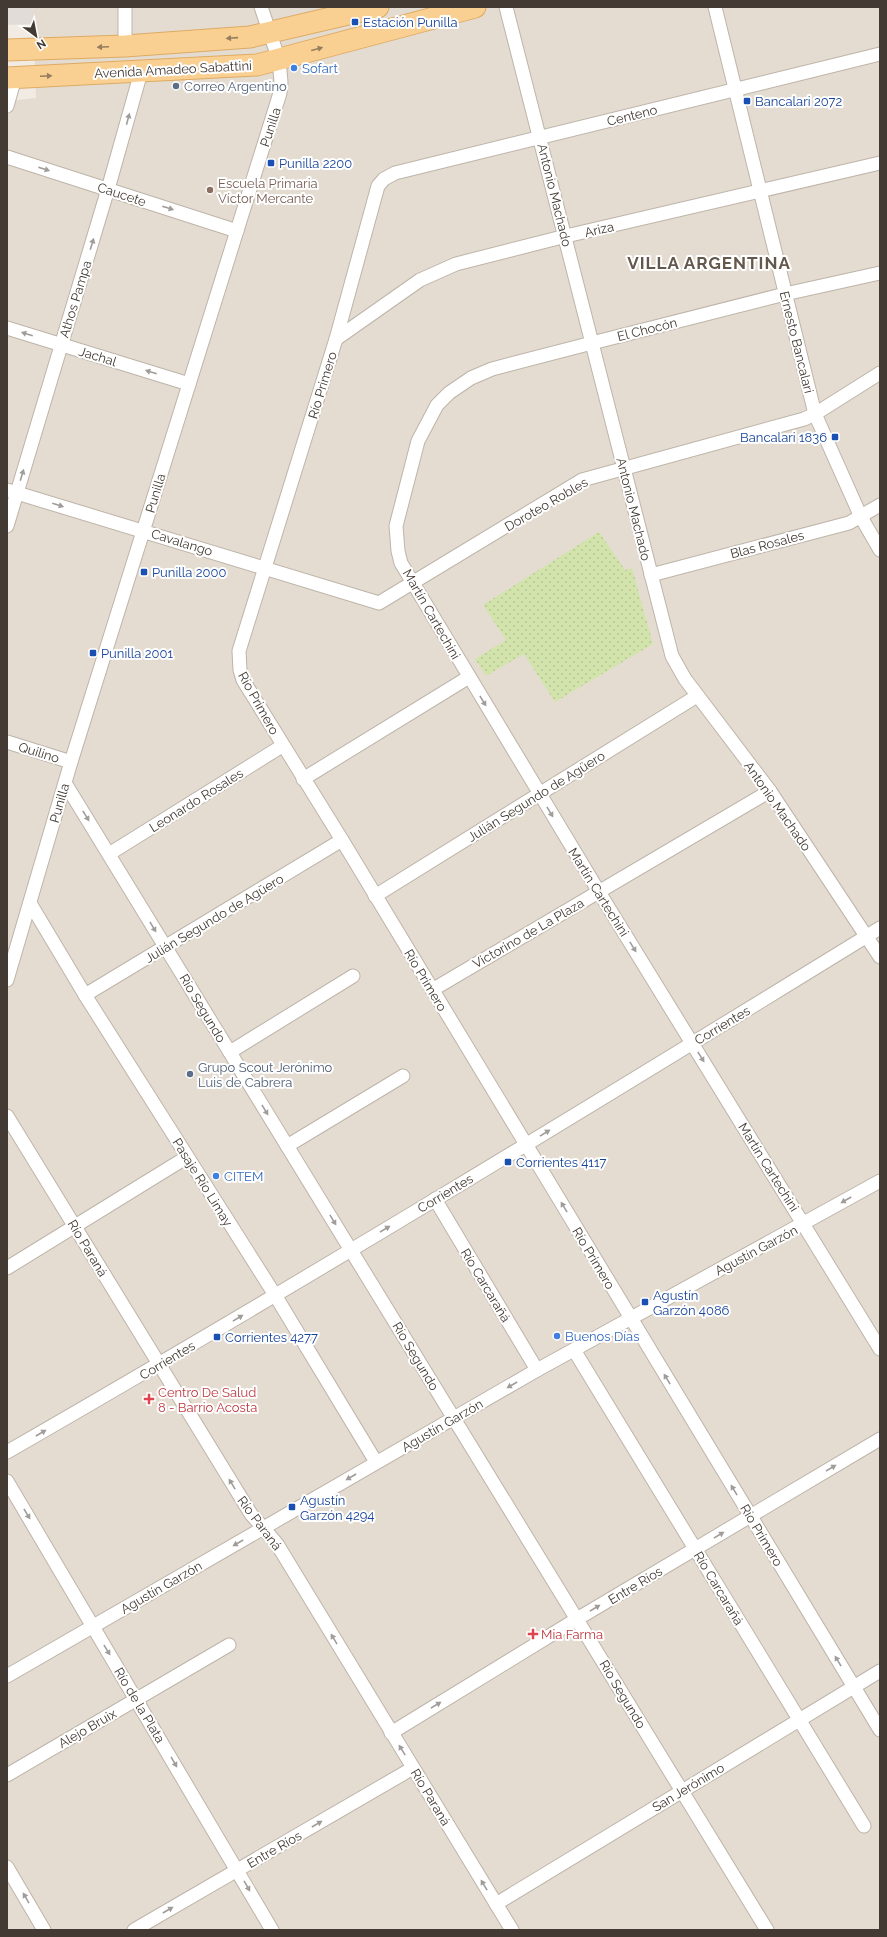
<svg xmlns="http://www.w3.org/2000/svg" width="887" height="1937" viewBox="0 0 887 1937" font-family="Raleway,sans-serif">
<style>
.residential{fill:#e4dcd1}
.industrial{fill:#e2dcd8}
.grass{fill:url(#grass-dots)}
.lines{fill:none;stroke-linecap:round;stroke-linejoin:round}
.street-casing{stroke:#beb4a9;stroke-width:15}
.primary-casing{stroke:#deaa63;stroke-width:23}
.street{stroke:#fff;stroke-width:13}
.primary{stroke:#fad092;stroke-width:21}
.oneway{fill:#957e5e}
.oneway2{fill:#a09c99}
.transit-dot{fill:#1a4fb4;stroke:#fff;stroke-width:1.5}
.shop-dot{fill:#3f7fe0;stroke:#fff;stroke-width:1.5}
.service-dot{fill:#5c6f8a;stroke:#fff;stroke-width:1.5}
.education-dot{fill:#8d6e63;stroke:#fff;stroke-width:1.5}
.health-dot{fill:#e0444e;stroke:#fff;stroke-width:1.5}
.labels{text-anchor:middle;stroke-width:4;stroke-linejoin:round;paint-order:stroke}
.transit-label{font-size:13px;fill:#164399;stroke:#fff;text-anchor:start}
.shop-label{font-size:13px;fill:#366cbe;stroke:#fff;text-anchor:start}
.street-label{font-size:13px;fill:#423a33;stroke:#fff}
.service-label{font-size:13px;fill:#4e5e75;stroke:#fff;text-anchor:start}
.education-label{font-size:13px;fill:#785e54;stroke:#fff;text-anchor:start}
.health-label{font-size:13px;fill:#be3a42;stroke:#fff;text-anchor:start}
.district-label{font-size:17px;font-weight:bold;letter-spacing:1px;fill:#64574b;stroke:#fff}
</style>
<defs>
<pattern id="grass-dots" width="8" height="8" patternUnits="userSpaceOnUse"><rect width="8" height="8" fill="#d2e4ac"/><path d="M2 2h.1M6 6h.1" fill="none" stroke="#b6c494" stroke-width="1.8" stroke-linecap="round"/></pattern>
</defs>
<rect width="100%" height="100%" fill="#f1ebe3"/>
<polygon class="residential" points="33,7 880,7 880,1930 7,1930 7,101 36,98"/>
<polygon class="industrial" points="7,7 33,7 34,24 7,25"/>
<polygon class="grass" points="599,532 625,570 632,568 653,644 555,702 524,654 486,676 475,659 506,640 483,605"/>
<g class="lines">
<g class="street-casing">
<g id="street">
<polyline points="125,7 125,46"/>
<polyline points="506,7 672,656 685,679 770,791 880,957"/>
<polyline points="715,7 815,414 861,517 880,550"/>
<polyline points="880,54 395,173 384,179 378,186 336,339 239,651 240,670 243,680 342,840 880,1730"/>
<polyline points="7,106 15,78"/>
<polyline points="7,157 237,231"/>
<polyline points="880,273 785,294 592,343 492,369 471,378 449,393 437,405 418,441 396,526 398,551 401,563 599,892 880,1349"/>
<polyline points="7,328 189,384"/>
<polyline points="336,339 420,280 456,264 566,236 880,163"/>
<polyline points="7,490 379,603 582,480 804,419 815,414 880,373"/>
<polyline points="7,526 108,189 141,72"/>
<polyline points="651,575 849,523 880,505"/>
<polyline points="7,742 71,762"/>
<polyline points="303,779 469,677"/>
<polyline points="65,783 767,1930"/>
<polyline points="109,854 282,746"/>
<polyline points="375,896 697,696"/>
<polyline points="30,903 85,995 275,1295 376,1462"/>
<polyline points="7,980 71,762 280,93 281,82 279,60 261,7"/>
<polyline points="432,990 770,791"/>
<polyline points="85,995 342,840"/>
<polyline points="230,1052 353,976"/>
<polyline points="7,1116 251,1514 277,1544 512,1930"/>
<polyline points="287,1146 403,1076"/>
<polyline points="435,1199 537,1370"/>
<polyline points="7,1268 187,1157"/>
<polyline points="574,1350 864,1826"/>
<path d="M7,1452C301,1283 591,1106 880,928"/>
<polyline points="7,1481 272,1930"/>
<polyline points="7,1676 537,1370 880,1181"/>
<polyline points="391,1733 577,1619 880,1439"/>
<polyline points="7,1775 229,1645"/>
<polyline points="7,1867 44,1930"/>
<polyline points="496,1904 880,1671"/>
<polyline points="134,1930 413,1768"/>
</g>
</g>
<g class="primary-casing">
<g id="primary">
<polyline points="7,50 125,46 250,37 378,7"/>
<polyline points="7,78 257,65 475,7"/>
</g>
</g>
<use href="#street" class="street"/>
<use href="#primary" class="primary"/>
</g>
<defs><path id="oneway-solid" d="M-6-.8H1V-3.2L6.5 0L1 3.2V.8H-6Z"/></defs>
<g class="oneway">
<use href="#oneway-solid" transform="translate(232 38) rotate(176)"/>
<use href="#oneway-solid" transform="translate(103 47) rotate(178)"/>
<use href="#oneway-solid" transform="translate(317 49) rotate(-15)"/>
<use href="#oneway-solid" transform="translate(46 76) rotate(-3)"/>
</g>
<g class="oneway2">
<use href="#oneway-solid" transform="translate(128 119) rotate(-75)"/>
<use href="#oneway-solid" transform="translate(44 169) rotate(18)"/>
<use href="#oneway-solid" transform="translate(168 208) rotate(18)"/>
<use href="#oneway-solid" transform="translate(92 244) rotate(-73)"/>
<use href="#oneway-solid" transform="translate(27 334) rotate(-163)"/>
<use href="#oneway-solid" transform="translate(151 372) rotate(-163)"/>
<use href="#oneway-solid" transform="translate(22 475) rotate(-73)"/>
<use href="#oneway-solid" transform="translate(58 505) rotate(17)"/>
<use href="#oneway-solid" transform="translate(483 701) rotate(59)"/>
<use href="#oneway-solid" transform="translate(550 812) rotate(59)"/>
<use href="#oneway-solid" transform="translate(86 816) rotate(58)"/>
<use href="#oneway-solid" transform="translate(153 927) rotate(59)"/>
<use href="#oneway-solid" transform="translate(633 947) rotate(58)"/>
<use href="#oneway-solid" transform="translate(701 1057) rotate(58)"/>
<use href="#oneway-solid" transform="translate(265 1110) rotate(59)"/>
<use href="#oneway-solid" transform="translate(545 1133) rotate(-32)"/>
<use href="#oneway-solid" transform="translate(846 1200) rotate(150)"/>
<use href="#oneway-solid" transform="translate(564 1207) rotate(-121)"/>
<use href="#oneway-solid" transform="translate(333 1220) rotate(59)"/>
<use href="#oneway-solid" transform="translate(385 1229) rotate(-31)"/>
<use href="#oneway-solid" transform="translate(238 1318) rotate(-31)"/>
<use href="#oneway-solid" transform="translate(667 1379) rotate(-121)"/>
<use href="#oneway-solid" transform="translate(512 1385) rotate(150)"/>
<use href="#oneway-solid" transform="translate(41 1433) rotate(-30)"/>
<use href="#oneway-solid" transform="translate(831 1468) rotate(-31)"/>
<use href="#oneway-solid" transform="translate(351 1477) rotate(150)"/>
<use href="#oneway-solid" transform="translate(232 1484) rotate(-121)"/>
<use href="#oneway-solid" transform="translate(734 1490) rotate(-121)"/>
<use href="#oneway-solid" transform="translate(27 1514) rotate(59)"/>
<use href="#oneway-solid" transform="translate(719 1535) rotate(-31)"/>
<use href="#oneway-solid" transform="translate(238 1543) rotate(150)"/>
<use href="#oneway-solid" transform="translate(595 1608) rotate(-31)"/>
<use href="#oneway-solid" transform="translate(334 1639) rotate(-121)"/>
<use href="#oneway-solid" transform="translate(107 1650) rotate(59)"/>
<use href="#oneway-solid" transform="translate(838 1661) rotate(-121)"/>
<use href="#oneway-solid" transform="translate(436 1705) rotate(-31)"/>
<use href="#oneway-solid" transform="translate(402 1750) rotate(-122)"/>
<use href="#oneway-solid" transform="translate(174 1762) rotate(60)"/>
<use href="#oneway-solid" transform="translate(317 1824) rotate(-30)"/>
<use href="#oneway-solid" transform="translate(484 1885) rotate(-121)"/>
<use href="#oneway-solid" transform="translate(247 1886) rotate(60)"/>
<use href="#oneway-solid" transform="translate(26 1898) rotate(-120)"/>
<use href="#oneway-solid" transform="translate(168 1910) rotate(-30)"/>
</g>
<g class="transit-dot">
<rect x="351" y="18" width="8" height="8" rx="2"/>
<rect x="743" y="97" width="8" height="8" rx="2"/>
<rect x="267" y="159" width="8" height="8" rx="2"/>
<rect x="831" y="433" width="8" height="8" rx="2"/>
<rect x="140" y="568" width="8" height="8" rx="2"/>
<rect x="89" y="649" width="8" height="8" rx="2"/>
<rect x="504" y="1158" width="8" height="8" rx="2"/>
<rect x="641" y="1298" width="8" height="8" rx="2"/>
<rect x="213" y="1333" width="8" height="8" rx="2"/>
<rect x="288" y="1503" width="8" height="8" rx="2"/>
</g>
<g class="shop-dot">
<circle cx="294" cy="68" r="4"/>
<circle cx="216" cy="1176" r="4"/>
<circle cx="557" cy="1336" r="4"/>
</g>
<g class="service-dot">
<circle cx="176" cy="86" r="4"/>
<circle cx="190" cy="1074" r="4"/>
</g>
<circle class="education-dot" cx="210" cy="190" r="4"/>
<g class="health-dot">
<path d="M147 1393h4v4h4v4h-4v4h-4v-4h-4v-4h4z"/>
<path d="M531 1628h4v4h4v4h-4v4h-4v-4h-4v-4h4z"/>
</g>
<g class="labels">
<g class="transit-label">
<text x="363" y="27">Estación Punilla</text>
<text x="755" y="106">Bancalari 2072</text>
<text x="279" y="168">Punilla 2200</text>
<text x="827" y="442" text-anchor="end">Bancalari 1836</text>
<text x="152" y="577">Punilla 2000</text>
<text x="101" y="658">Punilla 2001</text>
<text x="516" y="1167">Corrientes 4117</text>
<text x="653" y="1300">Agustín<tspan x="653" dy="15">Garzón 4086</tspan></text>
<text x="225" y="1342">Corrientes 4277</text>
<text x="300" y="1505">Agustín<tspan x="300" dy="15">Garzón 4294</tspan></text>
</g>
<g class="shop-label">
<text x="302" y="73">Sofart</text>
<text x="224" y="1181">CITEM</text>
<text x="565" y="1341">Buenos Días</text>
</g>
<g class="street-label">
<text transform="translate(173 69) rotate(-3)" y="5">Avenida Amadeo Sabattini</text>
<text transform="translate(632 115) rotate(-14)" y="5">Centeno</text>
<text transform="translate(270 127) rotate(-72)" y="5">Punilla</text>
<text transform="translate(122 194) rotate(18)" y="5">Caucete</text>
<text transform="translate(555 195) rotate(76)" y="5">Antonio Machado</text>
<text transform="translate(599 229) rotate(-13)" y="5">Ariza</text>
<text transform="translate(75 299) rotate(-73)" y="5">Athos Pampa</text>
<text transform="translate(647 329) rotate(-14)" y="5">El Chocón</text>
<text transform="translate(797 342) rotate(76)" y="5">Ernesto Bancalari</text>
<text transform="translate(98 356) rotate(17)" y="5">Jachal</text>
<text transform="translate(322 385) rotate(-73)" y="5">Río Primero</text>
<text transform="translate(155 493) rotate(-73)" y="5">Punilla</text>
<text transform="translate(546 504) rotate(-30)" y="5">Doroteo Robles</text>
<text transform="translate(634 509) rotate(76)" y="5">Antonio Machado</text>
<text transform="translate(182 542) rotate(17)" y="5">Cavalango</text>
<text transform="translate(767 544) rotate(-15)" y="5">Blas Rosales</text>
<text transform="translate(432 614) rotate(60)" y="5">Martín Cartechini</text>
<text transform="translate(259 703) rotate(61)" y="5">Río Primero</text>
<text transform="translate(39 752) rotate(17)" y="5">Quilino</text>
<text transform="translate(536 796) rotate(-32)" y="5">Julián Segundo de Agüero</text>
<text transform="translate(196 800) rotate(-32)" y="5">Leonardo Rosales</text>
<text transform="translate(59 803) rotate(-74)" y="5">Punilla</text>
<text transform="translate(778 806) rotate(55)" y="5">Antonio Machado</text>
<text transform="translate(599 892) rotate(58)" y="5">Martín Cartechini</text>
<text transform="translate(214 918) rotate(-31)" y="5">Julián Segundo de Agüero</text>
<text transform="translate(528 933) rotate(-30)" y="5">Victorino de La Plaza</text>
<text transform="translate(426 980) rotate(59)" y="5">Río Primero</text>
<text transform="translate(203 1008) rotate(59)" y="5">Río Segundo</text>
<text transform="translate(722 1025) rotate(-31)" y="5">Corrientes</text>
<text transform="translate(769 1167) rotate(58)" y="5">Martín Cartechini</text>
<text transform="translate(203 1182) rotate(58)" y="5">Pasaje Río Limay</text>
<text transform="translate(445 1193) rotate(-31)" y="5">Corrientes</text>
<text transform="translate(88 1248) rotate(59)" y="5">Río Paraná</text>
<text transform="translate(756 1250) rotate(-28)" y="5">Agustín Garzón</text>
<text transform="translate(594 1258) rotate(59)" y="5">Río Primero</text>
<text transform="translate(486 1285) rotate(59)" y="5">Río Carcarañá</text>
<text transform="translate(416 1356) rotate(59)" y="5">Río Segundo</text>
<text transform="translate(167 1360) rotate(-31)" y="5">Corrientes</text>
<text transform="translate(442 1425) rotate(-30)" y="5">Agustín Garzón</text>
<text transform="translate(260 1523) rotate(53)" y="5">Río Paraná</text>
<text transform="translate(762 1535) rotate(59)" y="5">Río Primero</text>
<text transform="translate(635 1585) rotate(-31)" y="5">Entre Ríos</text>
<text transform="translate(161 1587) rotate(-30)" y="5">Agustín Garzón</text>
<text transform="translate(719 1588) rotate(59)" y="5">Río Carcarañá</text>
<text transform="translate(623 1694) rotate(59)" y="5">Río Segundo</text>
<text transform="translate(140 1705) rotate(59)" y="5">Río de la Plata</text>
<text transform="translate(87 1728) rotate(-30)" y="5">Alejo Bruix</text>
<text transform="translate(688 1787) rotate(-31)" y="5">San Jerónimo</text>
<text transform="translate(431 1797) rotate(59)" y="5">Río Paraná</text>
<text transform="translate(274 1849) rotate(-30)" y="5">Entre Ríos</text>
</g>
<g class="service-label">
<text x="184" y="91">Correo Argentino</text>
<text x="198" y="1072">Grupo Scout Jerónimo<tspan x="198" dy="15">Luis de Cabrera</tspan></text>
</g>
<g class="education-label">
<text x="218" y="188">Escuela Primaria<tspan x="218" dy="15">Víctor Mercante</tspan></text>
</g>
<g class="health-label">
<text x="158" y="1397">Centro De Salud<tspan x="158" dy="15">8 - Barrio Acosta</tspan></text>
<text x="541" y="1639">Mia Farma</text>
</g>
<g class="district-label">
<text x="709" y="269">VILLA ARGENTINA</text>
</g>
</g>
<rect width="887" height="1937" fill="none" stroke="#423a33" stroke-width="16"/>
<g transform="translate(36 36) rotate(148)" stroke="#ffffff" stroke-width="3" paint-order="stroke">
<path d="M0-3L7 15L0 10L-7 15Z" fill="#423a33"/>
<text y="-6" font-size="11" font-weight="bold" text-anchor="middle" fill="#423a33">N</text>
</g>
</svg>
